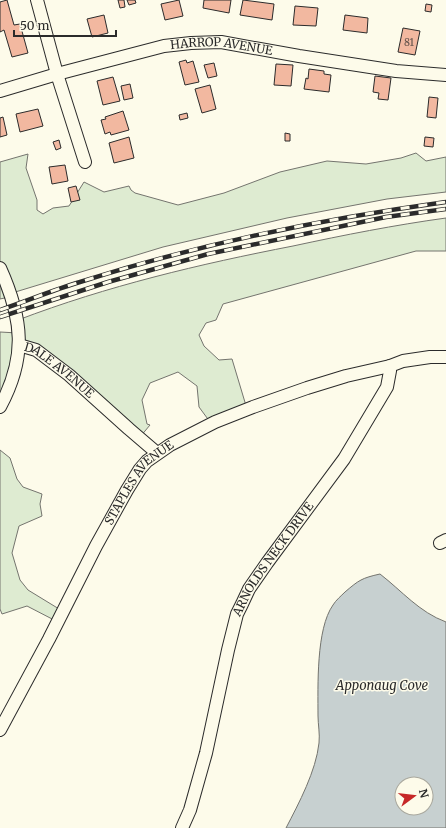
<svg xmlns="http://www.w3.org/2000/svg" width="446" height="828" viewBox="0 0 446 828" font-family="Merriweather,serif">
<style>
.green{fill:#deebd1;stroke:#74746e}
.water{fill:#c7d0d0;stroke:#74746e;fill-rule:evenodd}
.building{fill:#f2b8a0;stroke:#2b2b2b}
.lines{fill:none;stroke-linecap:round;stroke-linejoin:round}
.minor-casing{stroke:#2b2b2b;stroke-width:14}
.minor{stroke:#fdfbea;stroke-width:12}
.rail-casing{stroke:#2b2b2b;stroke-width:4.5}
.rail{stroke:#fdfbea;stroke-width:3;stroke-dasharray:9;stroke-linecap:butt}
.labels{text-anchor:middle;stroke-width:3;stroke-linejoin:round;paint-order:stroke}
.number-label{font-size:10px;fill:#5d4e48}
.street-label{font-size:12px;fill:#2b2b2b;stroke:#fdfbea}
.water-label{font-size:13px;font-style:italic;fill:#2b2b2b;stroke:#fdfbea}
</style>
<rect width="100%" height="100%" fill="#fdfbea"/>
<g class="green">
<polygon points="416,153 426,161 446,157 446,192 387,199 287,218 163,247 12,293 9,297 0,299 0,162 28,154 26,168 37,200 37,210 43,214 53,208 69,206 84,182 104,192 129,186 131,190 135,193 178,205 224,193 280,172 327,161 366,164 401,158"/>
<path d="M446,218V251H416L223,304L216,320L206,323L199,335L204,346L219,360L232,359L247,409L213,426L199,407L197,386L178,372L150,383L142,400L147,424L150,425L140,437L67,373L21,347L0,407V332L18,333V320C107,286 200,264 293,246C344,235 395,225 446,218Z"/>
<polygon points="0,450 10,458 17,479 23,487 42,494 40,504 42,516 19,526 12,553 20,580 28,590 64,612 56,621 27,606 2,614 0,609"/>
</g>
<path class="water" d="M380,574C402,591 419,612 446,622V828H286C299,803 316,771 319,743C320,734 318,724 318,716C318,686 316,629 333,605C336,600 341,596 345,592C359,580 362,578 380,574ZM402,784H426V808H402Z"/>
<g class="building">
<polygon points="7,0 14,25 20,24 28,53 12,57 4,30 0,32 0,2"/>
<polygon points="118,0 124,0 125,7 120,8"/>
<polygon points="127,0 135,0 136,3 129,5"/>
<polygon points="179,0 183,16 165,20 161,4"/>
<polygon points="204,0 231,0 229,13 203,8"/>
<polygon points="243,0 274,4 272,20 240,15"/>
<polygon points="426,4 432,5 431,12 425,11"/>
<polygon points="295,6 318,8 316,26 293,25"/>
<polygon points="104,15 108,33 92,37 87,19"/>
<polygon points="345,15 368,18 367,33 343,30"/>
<polygon points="403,28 420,31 415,55 398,52"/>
<polygon points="186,60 187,63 193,61 199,82 185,85 179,62"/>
<polygon points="214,63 217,76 208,78 204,65"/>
<polygon points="276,64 293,65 291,86 274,85"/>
<polygon points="309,69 324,71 324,74 331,75 329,92 304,89 306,78 308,79"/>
<polygon points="375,76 391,78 388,100 378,99 379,93 373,92"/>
<polygon points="113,77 120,101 103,105 97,81"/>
<polygon points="130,84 133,98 124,100 121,86"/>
<polygon points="210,85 216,109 202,113 195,89"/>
<polygon points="429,97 438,98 436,118 427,117"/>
<polygon points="38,109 43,126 20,132 16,114"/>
<polygon points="123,111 129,130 111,135 110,132 105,134 101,120 106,119 105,117"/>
<polygon points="187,113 188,118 180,120 179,115"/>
<polygon points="3,117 7,135 0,137 0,118"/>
<polygon points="285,133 290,134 290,141 285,141"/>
<polygon points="129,137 134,158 114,163 109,143"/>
<polygon points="425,137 434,138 433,147 424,146"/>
<polygon points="59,140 61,148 56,150 53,142"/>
<polygon points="65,165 68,181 52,184 49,167"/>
<polygon points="76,186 80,200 71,202 68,188"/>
</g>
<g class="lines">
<g class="minor-casing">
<g id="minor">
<polyline points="37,0 57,74 85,162"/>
<path id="s1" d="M0,91L57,74L164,46L191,43L221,42L299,56L396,71L446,75"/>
<path d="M0,268C23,319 27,357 0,407"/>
<path id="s2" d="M19,345L36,350L69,375L129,429L157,453"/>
<polyline points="440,543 446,540"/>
<path id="s3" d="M0,730L49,639L96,546L127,490L140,469L147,461L170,445L215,422L253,407L307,388L346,376L390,366L403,361L430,357H446"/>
<path id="s4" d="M182,828L190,810L206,753L228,650L237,614L242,604L249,589L267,563L344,459L387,387L390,371V366"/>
</g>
</g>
<use href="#minor" class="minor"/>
<g class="rail-casing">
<g id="rail">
<path d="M0,310C27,301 53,290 80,282C199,244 322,219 446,202"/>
<polyline points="0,317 108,282 208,254 386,217 446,209"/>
</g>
</g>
<use href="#rail" class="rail"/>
</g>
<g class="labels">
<g class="number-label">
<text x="409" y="46">81</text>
</g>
<g class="street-label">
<text dy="4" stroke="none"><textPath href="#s1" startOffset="228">HARROP AVENUE</textPath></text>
<text dy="4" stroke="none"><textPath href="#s2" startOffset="48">DALE AVENUE</textPath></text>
<text dy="4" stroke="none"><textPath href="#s3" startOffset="285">STAPLES AVENUE</textPath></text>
<text dy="4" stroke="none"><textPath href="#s4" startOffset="287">ARNOLDS NECK DRIVE</textPath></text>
</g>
<g class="water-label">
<text x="382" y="690">Apponaug Cove</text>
</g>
</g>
<g transform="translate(414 796) rotate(75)"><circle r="19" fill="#fdfbea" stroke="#a9a89e"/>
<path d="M0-3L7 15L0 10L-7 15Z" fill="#c62828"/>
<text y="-6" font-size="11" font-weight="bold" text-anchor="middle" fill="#2b2b2b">N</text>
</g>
<path d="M14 30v6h102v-6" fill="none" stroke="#2b2b2b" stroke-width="2"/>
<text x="20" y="30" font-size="12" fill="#2b2b2b" stroke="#fdfbea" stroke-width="3" paint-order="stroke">50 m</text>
</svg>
